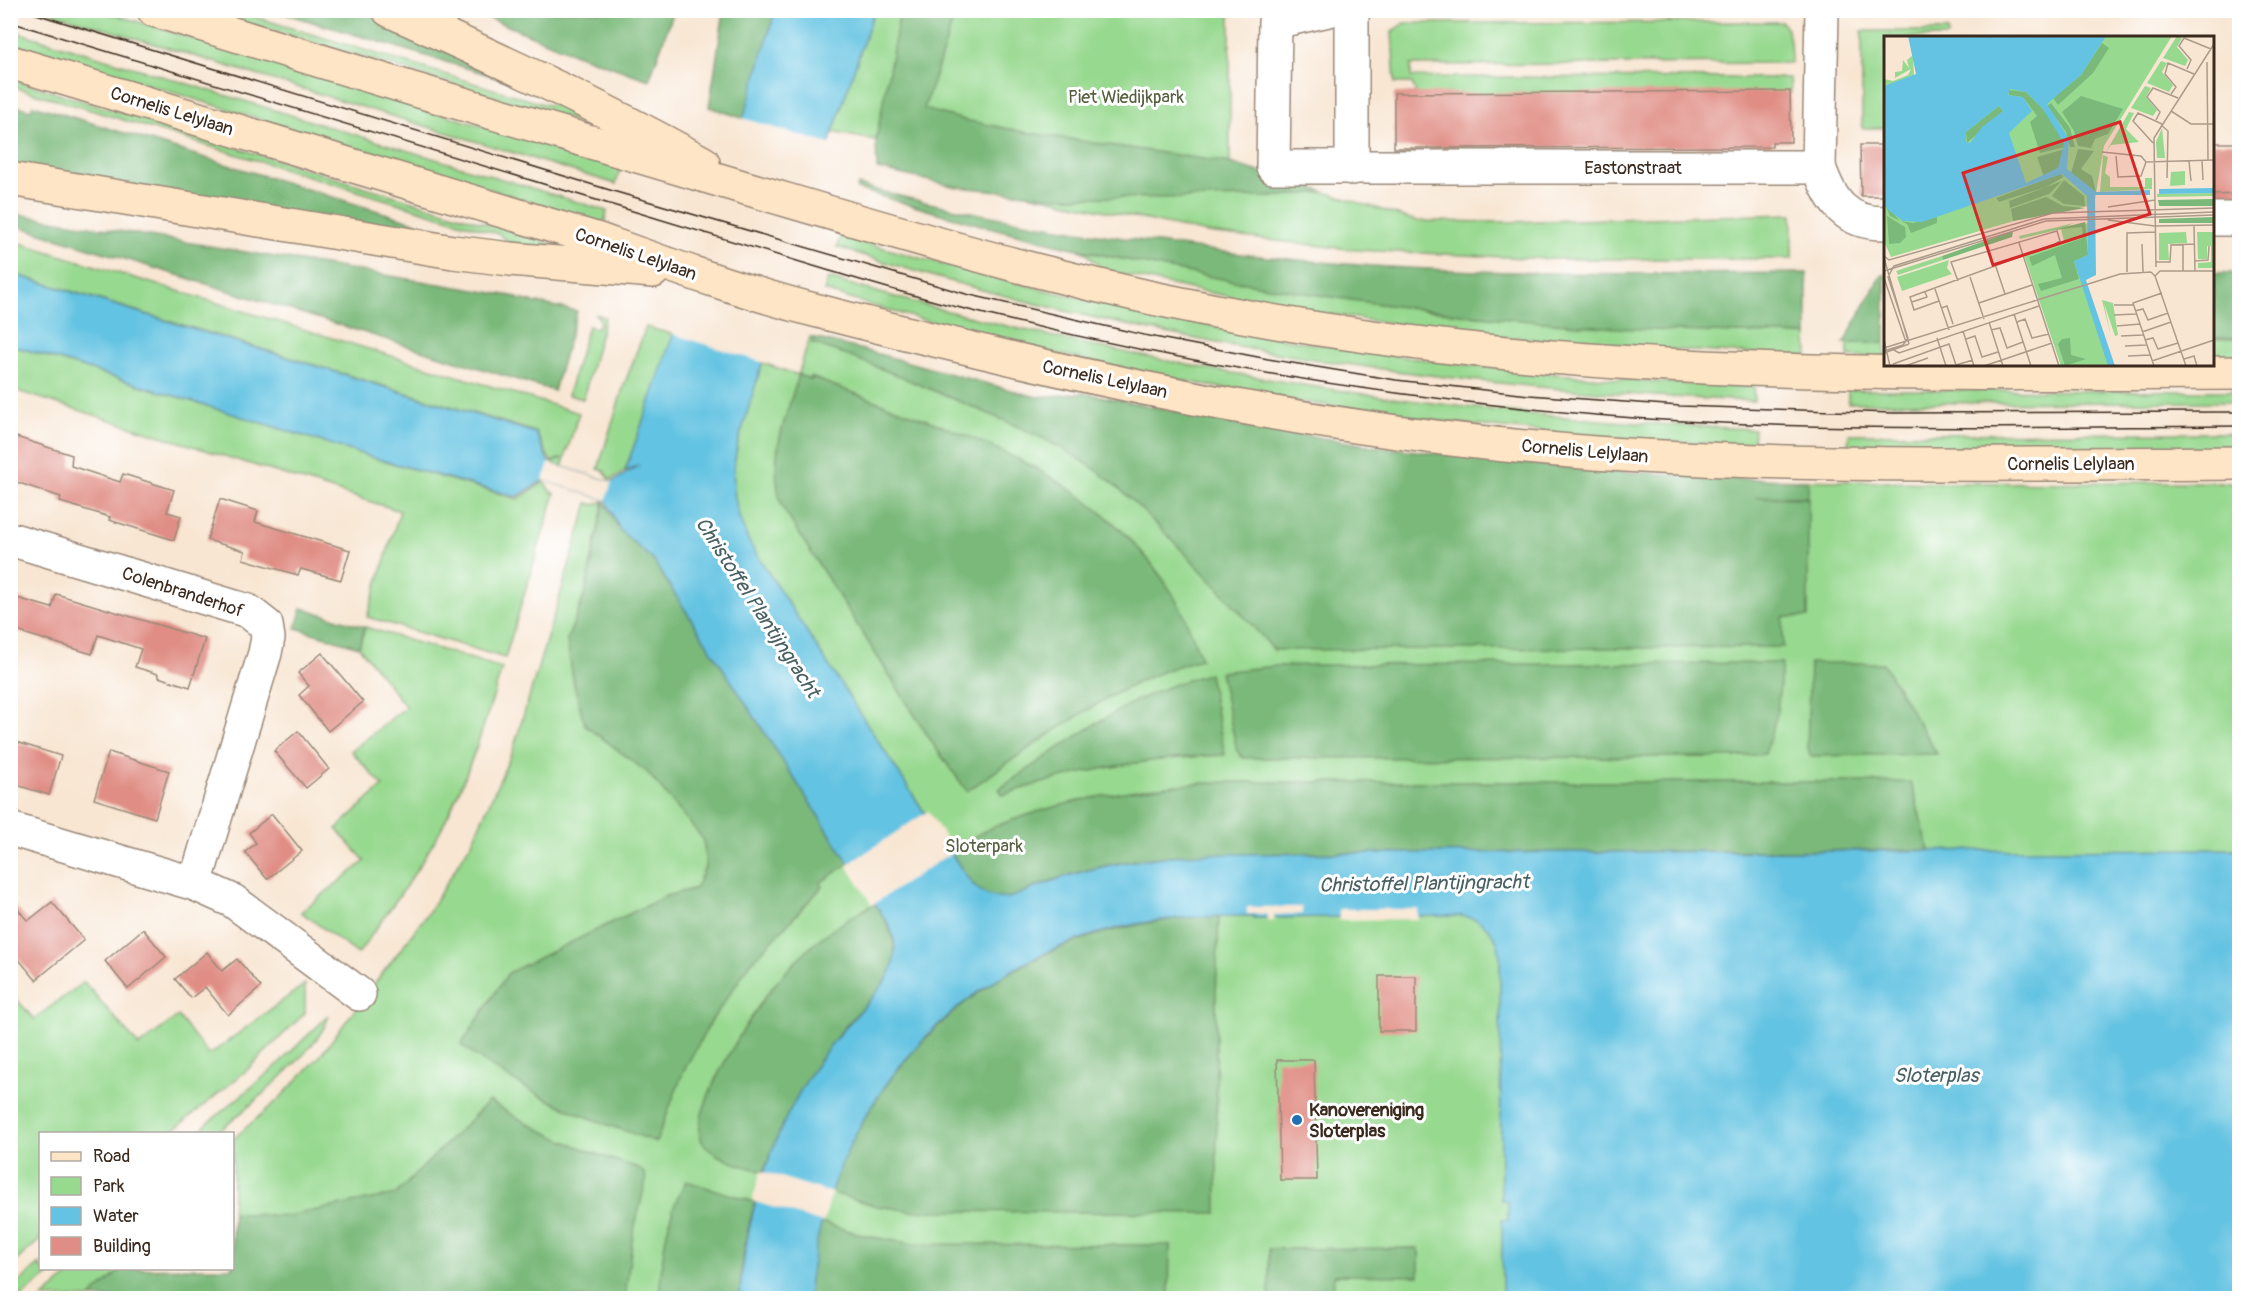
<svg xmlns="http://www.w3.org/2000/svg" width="2250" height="1309" viewBox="0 0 2250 1309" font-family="Pangolin,sans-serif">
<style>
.green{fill:#98d990;stroke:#6a8257;stroke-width:1.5}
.forest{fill:#7ab97a;stroke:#5a724c;stroke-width:1.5}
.water{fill:#64c3e2;stroke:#507680;stroke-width:1.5}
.pier{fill:#f8e6d3}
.building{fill:#e08e85}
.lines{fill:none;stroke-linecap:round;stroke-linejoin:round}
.street-casing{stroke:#9a8878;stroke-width:36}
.secondary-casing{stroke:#9a8878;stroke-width:36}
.street{stroke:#fff;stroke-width:33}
.secondary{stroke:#fee5c5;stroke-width:33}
.tram{stroke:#3b2a1e;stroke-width:1.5}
.poi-dot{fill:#1f6fb2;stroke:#fff;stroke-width:2}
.labels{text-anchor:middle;stroke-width:6;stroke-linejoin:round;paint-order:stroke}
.park-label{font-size:18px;fill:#575f40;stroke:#fff}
.street-label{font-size:18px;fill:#3b2a1e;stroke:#fff}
.poi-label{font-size:18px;font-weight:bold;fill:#3b2a1e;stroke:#fff;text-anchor:start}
.water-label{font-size:20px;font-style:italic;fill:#496063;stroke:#fff}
.inset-road{fill:none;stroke:#ac9b8b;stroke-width:1.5}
.view{fill:#d62828;fill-opacity:0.15;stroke:#d62828;stroke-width:3}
.inset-edge{fill:none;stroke:#3b2a1e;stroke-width:3}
</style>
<rect width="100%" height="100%" fill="#fff"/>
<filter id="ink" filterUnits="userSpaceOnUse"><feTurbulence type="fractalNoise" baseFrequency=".0167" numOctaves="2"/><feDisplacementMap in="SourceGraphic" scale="12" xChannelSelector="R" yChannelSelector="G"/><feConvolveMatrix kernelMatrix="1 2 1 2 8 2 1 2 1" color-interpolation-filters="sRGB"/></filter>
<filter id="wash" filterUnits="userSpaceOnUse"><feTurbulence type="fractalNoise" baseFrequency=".008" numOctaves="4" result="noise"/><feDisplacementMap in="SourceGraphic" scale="24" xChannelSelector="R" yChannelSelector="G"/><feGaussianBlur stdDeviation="1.35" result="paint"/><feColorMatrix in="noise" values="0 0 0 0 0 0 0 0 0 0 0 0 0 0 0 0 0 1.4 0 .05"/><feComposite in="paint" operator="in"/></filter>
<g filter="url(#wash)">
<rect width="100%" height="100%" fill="#f8e6d3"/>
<g class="green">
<polygon points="46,11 103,11 620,168 616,184"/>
<polygon points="210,11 235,11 543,104 549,105 561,101 606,130"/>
<polygon points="869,11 1230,11 1230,163 1220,162 1268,197 1325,192 1417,221 1505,222 1792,214 1792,259 1551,259 1357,250 1207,233 1023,193 1057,197 1191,197 830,132"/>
<path d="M1782,22C1792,34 1790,47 1791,63L1411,65V77L1790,78L1791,93L1416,94L1412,83H1395L1392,32L1405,23Z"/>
<polygon points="10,30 607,211 604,224 11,43"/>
<polygon points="1862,31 1948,31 1948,37 1886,38 1885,128 1862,128"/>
<polygon points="10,79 576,251 509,243 499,234 11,86"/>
<path d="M841,235C899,254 958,268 1017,283C1259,344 1505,377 1754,387V401C1444,389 1132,343 837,247Z"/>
<polygon points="10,240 579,413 562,467 551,463 562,458 551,462 536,432 11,273"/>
<path d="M1079,250C1187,273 1296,293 1405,307C1538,325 1673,331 1807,335L1808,356C1694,352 1581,346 1469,333C1350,320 1232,299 1116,273L1101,268L1086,253Z"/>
<path d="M828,278C1130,367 1440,417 1754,429L1753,445C1442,435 1122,383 824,291Z"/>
<polygon points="595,314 605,317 583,399 568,395 588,326 595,328 600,324 599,318"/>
<polygon points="646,327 675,335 625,471 610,480 604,471 598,469 623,388"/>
<polygon points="810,337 1040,398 1085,393 1242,425 1372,446 1481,460 1577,469 1737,479 1948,483 2222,482 2239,485 2239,1298 42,1298 77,1269 232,1268 233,1139 279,1099 320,1056 428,913 472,842 513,750 588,503 594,505 604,501 585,594 567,640 570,658 689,348 763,363 798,375"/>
<polygon points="2239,338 2239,359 2213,359 2212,339"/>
<rect x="1848" y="343" width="37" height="14"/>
<polygon points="10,345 381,460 518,499 544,482 551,492 555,493 505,658 367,617 400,511 11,389"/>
<polygon points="1848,390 2239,391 2240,402 1848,403"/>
<polygon points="2240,433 2239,449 1848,448 1849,434"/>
<path d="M365,627L502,668C485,724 467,780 440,831C416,875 386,914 358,954L301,912L365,861L336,829L383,786L351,751L406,707L359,647Z"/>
<polygon points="84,982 139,1046 178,1016 209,1055 305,984 305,1013 246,1071 170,1133 40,1134 40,1240 11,1265 11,993 34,1019"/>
<path d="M328,1016C326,1044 240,1114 217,1133H196L272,1070Z"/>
<polygon points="40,1264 40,1268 56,1269 20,1298 11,1298 11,1289"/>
</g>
<g class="forest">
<polygon points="276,11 368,11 505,72 503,79"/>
<polygon points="472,11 674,11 649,80 573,53"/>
<polygon points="724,11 775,11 745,119 709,107"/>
<polygon points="900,11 956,11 924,109 965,120 1029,133 1230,163 1325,192 1268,197 1183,198 1057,197 957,187 877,169 876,140"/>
<polygon points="10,104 31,110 33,105 453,234 452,243 11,170"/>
<path d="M858,185C943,209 1030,224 1117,237C1220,253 1324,265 1428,269C1554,275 1681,274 1807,273V335C1740,333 1672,332 1604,327C1351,309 1099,265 857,189Z"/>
<polygon points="10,213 517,297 518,299 577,311 554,391 11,224"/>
<rect x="2213" y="273" width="26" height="65"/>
<polygon points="1881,275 1885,275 1885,343 1844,343"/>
<path d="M813,338L860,349L1036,397L1085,393L1242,425L1372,446L1577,469L1737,479L1808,480V497H1755L1808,498V617H1783V647L1274,650C1238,609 1201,569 1162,530C1145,513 1128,496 1109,480C1064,444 1008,422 956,400C908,380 861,359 812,343Z"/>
<path d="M799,375L812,380L811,377C948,430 1107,468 1181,609C1189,625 1195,642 1201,659C1116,681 1040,742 967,791L935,747L782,507C767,459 784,421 799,375Z"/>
<path d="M604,501L620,530L653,560L849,863L820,883L822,887L750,964L712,1020L684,1070L656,1142C632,1133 606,1125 582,1115C539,1098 498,1073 461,1045L508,973L666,896L696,888L706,864L703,839L648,773L585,725L574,685L567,640L585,594Z"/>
<polygon points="302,608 365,627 359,647 296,628"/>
<polygon points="1782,663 1777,713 1765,754 1733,757 1243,758 1237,751 1220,672 1276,666 1311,665"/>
<polygon points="1810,663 1883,663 1937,754 1811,756 1807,747"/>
<path d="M1209,674L1225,755C1149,758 1076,770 1003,795L999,789C1065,745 1130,692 1209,674Z"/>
<path d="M1228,782H1911L1929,850L1197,854C1145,857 1092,865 1043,884C1027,891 1009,902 990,897C972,892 962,868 951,853C961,847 972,837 981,833C998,824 1019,818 1037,812C1099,793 1163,784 1228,782Z"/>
<path d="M875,903C888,923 900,942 893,967C887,986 849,1019 836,1038C805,1079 781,1123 764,1172C744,1166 716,1160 703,1143C684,1117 753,1012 771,989C784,973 799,957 815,943C833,927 854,916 875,903Z"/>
<path d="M1219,916L1216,995L1217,1213L913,1211L877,1206L829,1192C896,1021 1034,921 1219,916Z"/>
<path d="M489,1101C536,1131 586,1152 639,1168L645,1174L646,1181L633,1234L625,1298H89L122,1269L232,1268L233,1213L288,1216L396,1194Z"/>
<path d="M686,1181L755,1202L745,1242L739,1298H659C662,1260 665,1215 686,1181Z"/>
<polygon points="820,1222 866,1236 913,1244 1170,1245 1169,1298 808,1298 812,1264"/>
<polygon points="1419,1248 1419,1276 1334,1275 1333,1298 1269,1298 1269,1249"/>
</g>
<path class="water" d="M775,11H874L823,162L738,443C729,482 734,515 753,549L951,853C966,875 977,901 1008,898C1027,892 1045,883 1064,877C1108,863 1152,857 1197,854L2239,849V1298H1502V1220H1508V1201L1501,1200L1500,957C1499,935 1484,918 1461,916L1254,918V916C1207,916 1160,917 1114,929C939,974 825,1121 808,1298H739C747,1210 773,1123 826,1051C845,1025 870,1003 888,977C898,959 897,939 887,922L653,560L620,530L606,500L544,480L517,497L381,460L11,345L10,273L536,433L549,463L612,482L639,465L625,471C680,319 731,166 775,11Z"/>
<g class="pier">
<polygon points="742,118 832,145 765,363 672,334"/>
<polygon points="549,463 612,482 606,500 543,480"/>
<polygon points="928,811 954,851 872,905 847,865"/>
<polygon points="1247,907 1302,907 1302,914 1274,915 1274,921 1267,921 1267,914 1247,914"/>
<polygon points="1339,909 1418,909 1418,919 1339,920"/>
<polygon points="761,1171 832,1193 823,1223 752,1201"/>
</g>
<g id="blocks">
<g class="building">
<polygon points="1790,91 1791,142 1772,142 1772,147 1394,148 1394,93"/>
<polygon points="2212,143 2240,143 2240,194 2212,195"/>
<polygon points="1860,145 1886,145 1886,196 1861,196"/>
<polygon points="10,435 72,455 71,466 120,482 123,474 174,490 167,512 181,516 174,540 109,520 110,517 60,502 61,497 10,480"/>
<polygon points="220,499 258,511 255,522 350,550 341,580 301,569 298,575 243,559 245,551 207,540"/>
<polygon points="56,594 205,639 190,687 158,677 158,674 135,667 141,649 98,635 92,654 10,629 10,596 52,608"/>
<polygon points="322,653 363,702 328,731 299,695 309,686 298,673"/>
<polygon points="298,731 329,769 306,788 274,751"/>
<polygon points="10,740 61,756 49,795 10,783"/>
<polygon points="109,752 169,771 155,818 94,799"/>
<polygon points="272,814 302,851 267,879 245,852 256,843 249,833"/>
<polygon points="10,900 27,920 29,920 52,902 84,940 36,980 10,949"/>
<polygon points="143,929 166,957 128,989 105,961"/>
<polygon points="207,952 222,971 237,959 261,987 228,1015 205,987 191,998 175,979"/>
<rect x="1379" y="976" width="37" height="55"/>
<polygon points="1277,1060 1314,1060 1317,1180 1280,1180"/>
</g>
</g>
</g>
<g filter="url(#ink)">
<use href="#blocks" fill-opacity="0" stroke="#9a8878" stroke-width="1.5"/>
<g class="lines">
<g class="street-casing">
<g id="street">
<path d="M1329,10L1275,22L1273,167H1819C1831,202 1846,224 1886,223"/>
<polyline points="1819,167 1822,10"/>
<polyline points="1352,168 1352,10"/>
<polyline points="2212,219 2240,219"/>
<polyline points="10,539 248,611 266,625 268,638 265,653 195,884"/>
<polyline points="10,829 195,884 233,901 359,994"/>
</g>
</g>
<g class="secondary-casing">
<g id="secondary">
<path d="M154,10C352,71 550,131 749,189C841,216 934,244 1027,268C1141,298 1257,321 1373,337C1660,378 1950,374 2240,373"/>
<path d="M389,10C495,58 601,106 703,163"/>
<path d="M10,62L599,240C672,266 746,293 822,312C878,327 936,340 993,354C1190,402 1392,438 1595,453C1809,468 2025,464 2240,463"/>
<polyline points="10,179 453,252 510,259 653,271"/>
</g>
</g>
<use href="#street" class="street"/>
<use href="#secondary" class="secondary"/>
<g class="tram">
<polyline points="23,10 613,191 966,294 1144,335 1268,359 1396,380 1529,395 1680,406 1893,413 2240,412"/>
<path d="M10,22L830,271C874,284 917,297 961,308C1168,361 1382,397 1596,415C1810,433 2025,427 2240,426"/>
</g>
</g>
</g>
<circle class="poi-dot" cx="1297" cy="1120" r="6"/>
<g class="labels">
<g class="park-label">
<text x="1126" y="103">Piet Wiedijkpark</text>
<text x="984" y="852">Sloterpark</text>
</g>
<g class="street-label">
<text transform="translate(172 111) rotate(17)" y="6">Cornelis Lelylaan</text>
<text x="1633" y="174">Eastonstraat</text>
<text transform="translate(636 254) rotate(19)" y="6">Cornelis Lelylaan</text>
<text transform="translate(1105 379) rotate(12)" y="6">Cornelis Lelylaan</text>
<text transform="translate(1585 451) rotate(5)" y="6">Cornelis Lelylaan</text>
<text x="2071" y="470">Cornelis Lelylaan</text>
<text transform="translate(183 592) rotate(18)" y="6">Colenbranderhof</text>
</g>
<g class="poi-label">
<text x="1309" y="1116">Kanovereniging<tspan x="1309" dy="21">Sloterplas</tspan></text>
</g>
<g class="water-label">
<text transform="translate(758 607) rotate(57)" y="7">Christoffel Plantijngracht</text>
<text transform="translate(1424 883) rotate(-1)" y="7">Christoffel Plantijngracht</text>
<text x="1936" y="1082">Sloterplas</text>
</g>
</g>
<g transform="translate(1884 36)">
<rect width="330" height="330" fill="#f8e6d3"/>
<path d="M214,0H288L220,110L210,169L140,182L7,221L0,205V124L132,44ZM293,0L298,2L293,11L304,24L301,30L279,22ZM29,19L30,41L0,50V43L9,45L24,39L27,33L11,42V36L18,35L19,24L25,32L23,24ZM277,25L283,27L278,36L289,49L285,56L263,47ZM261,50L267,52L262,61L273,74L269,80L247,72ZM245,76L250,77L242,93L255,106L227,109L222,116ZM278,92L281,122H273L272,106ZM219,119L224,121L221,137L226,141V151H261V142H268V153L216,156ZM301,135V149L286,150L287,136ZM330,157V160L273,161V158ZM190,187L183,190L205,187V221L193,230L225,330H177L140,219L180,205L177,193L136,203L135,200ZM302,196L303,207L284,208L285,224H275V197ZM313,196H330V232H314V227L327,226V210H323V223H314ZM58,220L59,224L14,239L12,235ZM65,224L63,232L68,238L18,255L13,241ZM218,264L229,267L234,299L231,300L220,267L227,300Z" fill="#98d990"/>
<path d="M218,7L225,12L209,37L174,69L169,62L197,39ZM125,54L142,56L159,73L177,97L181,111L156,117L146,86L153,80L139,61L125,59ZM197,60L239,73L224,98L211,103L207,112L194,110L190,95L178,76ZM167,67L186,92L191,111H186L182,96L163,70ZM115,70L119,75L83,107L82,96ZM181,113L175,131L160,141L153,121ZM194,113L210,115L197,133L208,140L212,156L187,137ZM176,138L180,140L178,142L162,151L115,166L112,162ZM180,144L200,160L201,170L180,168L168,160ZM178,145L165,158L126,172L125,165ZM162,161L179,170L201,172L129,185L127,173ZM330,163V170H275L274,164ZM0,166L16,185L29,187L53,181V187L27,197L23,188L6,180ZM3,180L21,191L22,201L16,207L5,208ZM330,181V187H275V183ZM201,186L204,219L190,225L195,243L157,255L154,248L178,242L171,219L148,230L145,221L199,202L198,191L169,194ZM129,195L128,201L59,224L58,220ZM186,302L187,319L202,323L181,330L174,308L178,303Z" fill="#7ab97a"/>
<path d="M24,0H222L197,39L163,68L185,103L183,133L212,156L266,154V159H211L212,239L202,244L231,330H224L190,225L204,219L203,160L178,138L38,186L19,185L4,174L0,166V50L32,38ZM126,53L142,56L159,73L180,107L174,132L142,147L125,97L148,75L139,61L124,59ZM115,70L119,75L98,91L86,107L82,106V96ZM330,152V157L275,158V153Z" fill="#64c3e2" fill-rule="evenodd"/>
<path class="inset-road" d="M323,26L324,124M303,33L307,24L295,10L300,2L327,13M287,58L292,51L281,38L284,27L310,38M287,75L307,88H330M272,84L276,76L263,61L269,52L294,62M277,89L284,95L283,142M269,107L249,85L254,77L278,88M218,116L257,120L262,126L330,124M232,120L234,141L257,140L262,126M305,125L307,145M318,125L319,144M224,171L271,164M224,184L271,190M271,190L330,189M310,190L311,235M135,207L175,330M258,208L259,236M299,208V235M0,220L5,224L169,177L330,172M0,222L25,308M311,225L324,224L325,210M272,226H286L287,209L311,208M111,228L121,258M272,231L270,102L330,8M0,235L162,185L330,179M243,236V197L271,196M267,236L271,240L276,235H330M271,240L302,330M86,241L100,283M0,242L22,306M74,245L67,226L173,195L176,205L171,208M51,253L65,294M55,265L30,274L26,261L171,208M28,266L43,261L41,256M95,267L148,249M230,269H249M57,272L63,270L69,288M251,275L259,273L264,284L284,277M130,278L147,330M230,279L252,278M105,286L119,330M133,286L141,283L148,302L165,298M233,290L256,288M107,294L116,292L123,312L139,306M79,295L90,330M258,296L287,286M237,300L259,299M53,302L62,330M82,303L91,300L98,321L114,316M0,304L6,330M261,304L269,302L274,313L294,307M241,310L262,309M0,312L236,238L267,236M10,314L15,317L155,270M0,315L19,309L24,302L4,241L10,230L160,183L330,176M0,317L25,308M244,320L266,319M300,323L310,320L313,330M268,325L330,304M9,328L65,308L72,329L89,324M21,330L44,322M100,330L168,307M270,330L249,267L278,257"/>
<path class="view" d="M236,86L266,178L109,229L79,137Z"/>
<rect width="330" height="330" class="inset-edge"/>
</g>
<rect width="2250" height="1309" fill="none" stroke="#fff" stroke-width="36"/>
<rect x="39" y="1132" width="195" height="138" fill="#ffffff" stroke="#b1aaa5" stroke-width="1.5"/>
<rect x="51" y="1152" width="30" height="9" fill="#fee5c5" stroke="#b1aaa5" stroke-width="1.5"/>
<text x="93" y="1162" font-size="18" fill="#3b2a1e">Road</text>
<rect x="51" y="1177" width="30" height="18" fill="#98d990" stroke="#b1aaa5" stroke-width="1.5"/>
<text x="93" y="1192" font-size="18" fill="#3b2a1e">Park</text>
<rect x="51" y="1207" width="30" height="18" fill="#64c3e2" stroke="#b1aaa5" stroke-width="1.5"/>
<text x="93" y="1222" font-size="18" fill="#3b2a1e">Water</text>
<rect x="51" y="1237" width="30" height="18" fill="#e08e85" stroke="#b1aaa5" stroke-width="1.5"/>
<text x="93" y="1252" font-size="18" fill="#3b2a1e">Building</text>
</svg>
